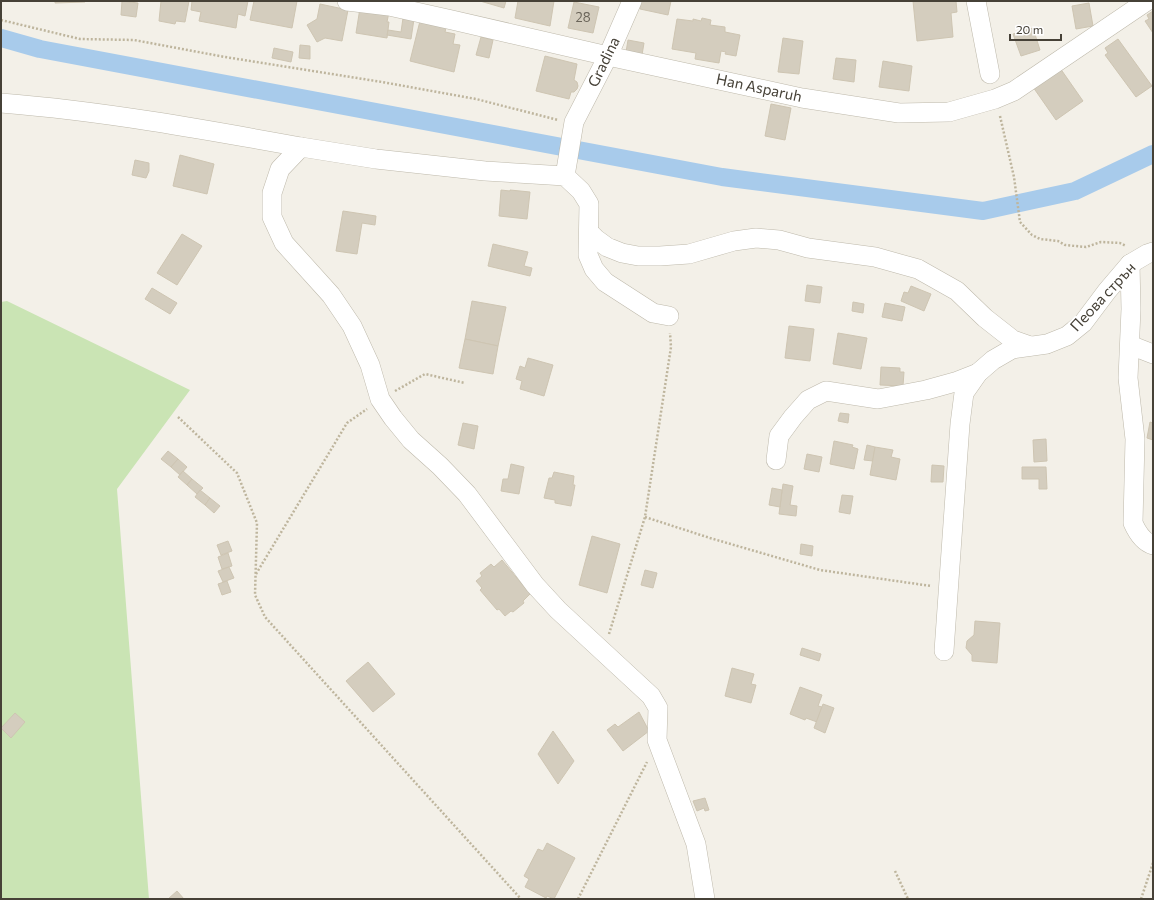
<svg xmlns="http://www.w3.org/2000/svg" width="1154" height="900" viewBox="0 0 1154 900" font-family="Commissioner,sans-serif">
<style>
.green{fill:#cae4b4}
.lines{fill:none;stroke-linecap:round;stroke-linejoin:round}
.canal{stroke:#a8cbeb;stroke-width:18}
.building{fill:#d4cdbe;stroke:#cec5b2}
.street-casing{stroke:#beb9ab;stroke-width:20}
.path{stroke:#beb59d;stroke-width:2.5;stroke-dasharray:2 2;stroke-linecap:butt}
.street{stroke:#fff;stroke-width:19}
.labels{text-anchor:middle;stroke-width:4;stroke-linejoin:round;paint-order:stroke}
.number-label{font-size:13px;fill:#6a6459}
.street-label{font-size:15px;fill:#464137;stroke:#fff}
</style>
<rect width="100%" height="100%" fill="#f3f0e8"/>
<polygon class="green" points="7,301 190,390 117,489 149,899 1,899 1,302"/>
<g class="lines">
<polyline class="canal" points="1,38 40,49 722,177 983,211 1075,191 1153,154"/>
</g>
<g class="building">
<polygon points="55,1 85,1 85,2 55,3"/>
<polygon points="122,1 138,3 136,17 121,15"/>
<polygon points="161,1 189,1 185,22 176,21 175,24 159,21"/>
<polygon points="192,1 248,1 245,16 238,14 236,28 199,21 201,12 191,10"/>
<polygon points="254,1 297,1 292,28 250,20"/>
<polygon points="480,1 506,1 504,8"/>
<polygon points="518,1 554,1 550,26 515,18"/>
<polygon points="641,1 671,1 668,15 640,9"/>
<polygon points="913,1 956,1 957,12 951,13 953,37 917,41"/>
<polygon points="574,2 599,7 593,33 568,28"/>
<polygon points="1089,3 1093,26 1076,29 1072,6"/>
<polygon points="320,4 348,10 342,41 325,38 317,42 307,25 317,19"/>
<polygon points="360,8 389,12 387,22 389,22 387,38 356,33"/>
<polygon points="1153,11 1153,33 1145,21 1149,19 1147,15"/>
<polygon points="421,17 447,24 445,32 455,34 453,44 460,45 454,72 410,61"/>
<polygon points="403,18 414,19 411,39 387,35 388,30 401,32"/>
<polygon points="702,18 711,20 710,25 725,27 725,32 740,35 736,56 725,54 726,52 721,51 719,63 695,59 696,53 672,49 677,19 693,21 693,19 701,21"/>
<polygon points="1033,28 1040,50 1021,56 1013,34"/>
<polygon points="481,37 493,40 489,58 476,55"/>
<polygon points="783,38 803,41 799,74 778,72"/>
<polygon points="1118,39 1152,86 1136,97 1105,55 1108,53 1105,48"/>
<polygon points="628,40 644,43 642,55 626,52"/>
<polygon points="300,45 310,46 310,59 299,58"/>
<polygon points="274,48 293,52 291,62 272,58"/>
<polygon points="545,56 577,64 574,80 577,82 578,86 577,89 574,92 571,92 569,99 536,91"/>
<polygon points="836,58 856,60 854,82 833,79"/>
<polygon points="883,61 912,66 909,91 879,87"/>
<polygon points="1060,68 1083,101 1056,120 1033,87"/>
<polygon points="771,104 791,108 785,140 765,136"/>
<polygon points="180,155 214,164 207,194 173,186"/>
<polygon points="135,160 149,163 149,171 146,178 132,175"/>
<polygon points="501,190 510,191 510,190 530,192 527,219 499,216"/>
<polygon points="343,211 376,216 375,225 362,223 357,254 336,251"/>
<polygon points="182,234 202,246 177,285 157,273"/>
<polygon points="493,244 528,252 524,266 532,268 530,276 488,266"/>
<polygon points="807,285 822,287 820,303 805,301"/>
<polygon points="911,286 931,294 924,311 901,301 904,292 908,293"/>
<polygon points="152,288 177,303 170,314 145,299"/>
<polygon points="472,301 506,307 498,346 465,339"/>
<polygon points="853,302 864,304 863,313 852,311"/>
<polygon points="885,303 905,307 902,321 882,317"/>
<polygon points="789,326 814,329 810,361 785,358"/>
<polygon points="838,333 867,338 861,369 833,364"/>
<polygon points="465,339 498,346 493,374 459,368"/>
<polygon points="528,358 553,365 544,396 520,389 522,381 516,379 520,366 525,368"/>
<polygon points="881,367 900,368 900,372 904,372 903,386 880,385"/>
<polygon points="840,413 849,414 848,423 838,421"/>
<polygon points="1150,422 1153,423 1153,440 1147,438"/>
<polygon points="463,423 478,426 474,449 458,445"/>
<polygon points="1046,439 1047,461 1034,462 1033,440"/>
<polygon points="834,441 853,445 852,447 858,449 854,469 830,464"/>
<polygon points="867,445 875,447 873,461 864,460"/>
<polygon points="875,447 893,450 891,457 900,459 896,480 870,475"/>
<polygon points="168,451 178,459 171,467 161,459"/>
<polygon points="807,454 822,457 819,472 804,469"/>
<polygon points="178,459 187,467 180,475 171,467"/>
<polygon points="511,464 524,467 519,494 501,491 503,479 508,479"/>
<polygon points="932,465 944,466 943,482 931,482"/>
<polygon points="1022,467 1046,467 1047,489 1039,489 1039,479 1022,479"/>
<polygon points="183,471 192,479 187,485 178,477"/>
<polygon points="554,472 574,476 573,485 575,485 571,506 555,503 555,500 544,498 549,478 552,478"/>
<polygon points="192,479 203,488 197,494 187,485"/>
<polygon points="783,484 793,486 790,505 797,506 796,516 779,514"/>
<polygon points="772,488 782,490 780,507 769,505"/>
<polygon points="200,490 210,498 205,505 195,497"/>
<polygon points="842,495 853,496 850,514 839,512"/>
<polygon points="210,498 220,506 214,513 205,505"/>
<polygon points="592,536 620,544 607,593 579,585"/>
<polygon points="228,541 232,551 221,555 217,545"/>
<polygon points="801,544 813,546 812,556 800,554"/>
<polygon points="228,553 232,566 222,569 218,557"/>
<polygon points="502,560 530,594 523,601 524,603 513,612 511,611 505,616 499,609 497,610 480,590 482,588 476,581 482,576 480,573 491,564 494,567"/>
<polygon points="229,567 234,578 223,582 218,571"/>
<polygon points="645,570 657,573 653,588 641,585"/>
<polygon points="227,581 231,592 222,595 218,584"/>
<polygon points="975,621 1000,623 997,663 972,661 972,655 966,648 967,641 974,635"/>
<polygon points="802,648 821,654 819,661 800,655"/>
<polygon points="368,662 395,694 373,712 346,681"/>
<polygon points="732,668 754,674 751,684 756,685 751,703 725,696"/>
<polygon points="800,687 822,695 818,706 822,707 817,722 806,718 805,720 790,714"/>
<polygon points="823,704 834,708 825,733 814,728"/>
<polygon points="639,712 649,731 623,751 607,730 615,724 618,727"/>
<polygon points="15,713 25,722 11,738 1,728"/>
<polygon points="553,731 574,761 558,784 538,754"/>
<polygon points="705,798 709,810 705,811 704,808 697,811 693,801"/>
<polygon points="547,843 575,858 554,899 547,896 546,898 525,887 529,879 524,876 538,849 543,851"/>
<polygon points="177,891 184,899 168,899"/>
</g>
<g class="lines">
<g class="street-casing">
<g id="street">
<polyline points="347,1 389,6 452,20 608,56 802,98 899,113 949,112 995,99 1014,91 1147,1"/>
<polyline points="976,1 990,74"/>
<path d="M1,103C102,111 202,129 301,147"/>
<polyline points="565,176 574,122 608,56 632,1"/>
<polyline points="589,232 596,239 607,247 622,253 638,256 660,256 689,254 734,241 756,238 779,240 808,248 875,257 918,269 957,291 985,318 1013,340 1030,346"/>
<path d="M1130,264L1131,309L1128,378L1135,439L1133,523C1137,532 1143,542 1153,545"/>
<polyline points="669,316 653,313 605,282 594,269 588,255 589,204 581,191 565,176 485,171 376,159 301,147 280,169 272,193 272,217 284,243 331,295 352,326 370,365 380,399 393,418 411,440 440,466 467,494 535,585 558,610 651,696 658,708 657,740 696,844 705,899"/>
<polyline points="1130,345 1153,354"/>
<polyline points="776,460 779,436 793,417 808,400 826,391 878,399 926,390 955,382 978,373"/>
<polyline points="944,651 960,424 964,393 978,373 993,360 1012,349 1047,344 1067,336 1083,323 1107,291 1130,264 1147,254 1153,252"/>
</g>
</g>
<g class="path">
<polyline points="1,20 80,39 134,40 225,57 382,82 476,99 558,120"/>
<polyline points="1000,116 1014,177 1020,222 1032,235 1040,239 1058,241 1065,245 1086,247 1101,242 1120,243 1126,246"/>
<polyline points="395,391 425,374 465,383"/>
<polyline points="178,417 237,473 257,523 255,595 265,617 521,899"/>
<polyline points="645,517 710,538 820,570 931,586"/>
<polyline points="256,574 347,423 367,409"/>
<polyline points="609,634 645,517 671,347 670,333"/>
<polyline points="895,871 908,899"/>
<polyline points="578,899 647,762"/>
<polyline points="1141,899 1153,863"/>
</g>
<use href="#street" class="street"/>
</g>
<g class="labels">
<g class="number-label">
<text x="583" y="22">28</text>
</g>
<g class="street-label">
<text transform="translate(604 62) rotate(-64)" y="5">Gradina</text>
<text transform="translate(759 88) rotate(12)" y="5">Han Asparuh</text>
<text transform="translate(1103 297) rotate(-47)" y="5">Пеова стрън</text>
</g>
</g>
<rect width="1154" height="900" fill="none" stroke="#464137" stroke-width="4"/>
<path d="M1010 34v6h51v-6" fill="none" stroke="#464137" stroke-width="2"/>
<text x="1016" y="34" font-size="12" fill="#464137" stroke="#ffffff" stroke-width="3" paint-order="stroke">20 m</text>
</svg>
